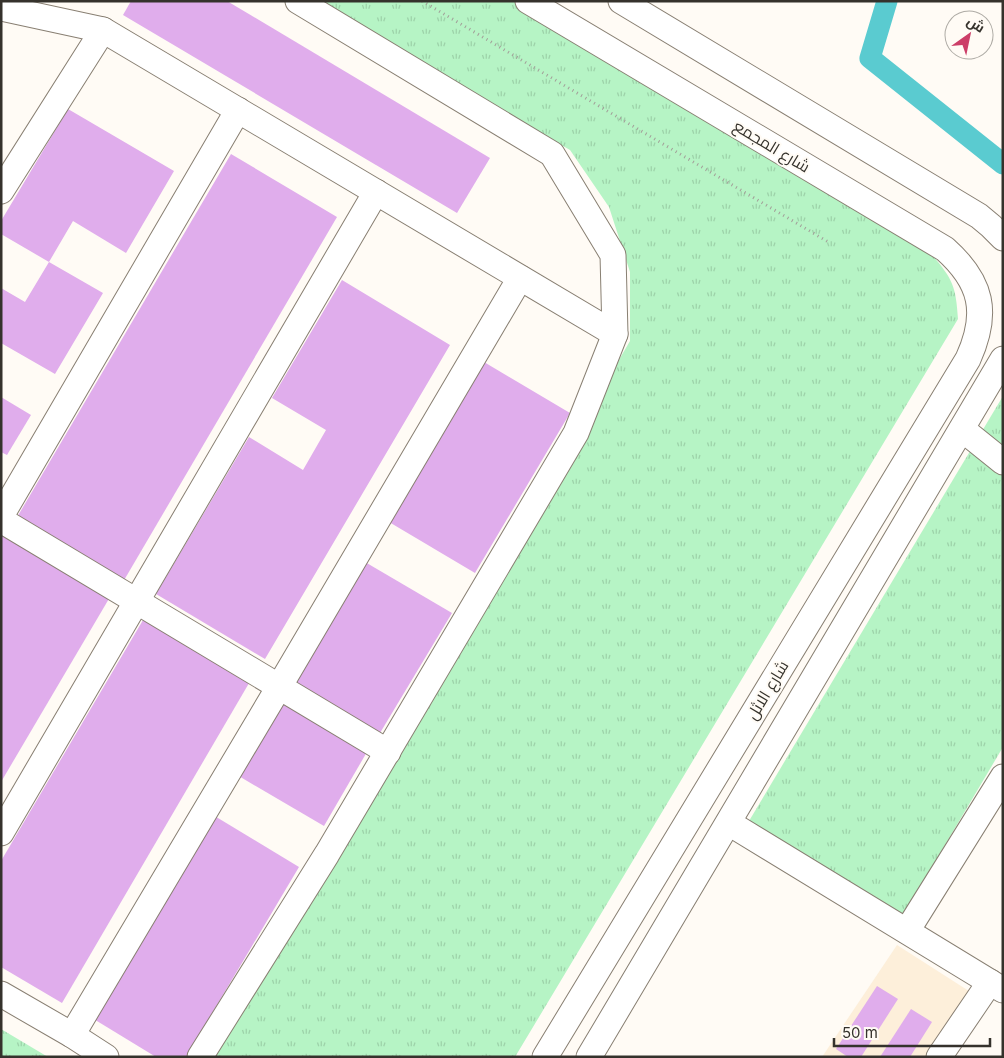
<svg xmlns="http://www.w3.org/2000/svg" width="1004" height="1058" viewBox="0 0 1004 1058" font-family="Inter,Cairo,sans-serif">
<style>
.built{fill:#fdefda}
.grass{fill:url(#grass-tufts)}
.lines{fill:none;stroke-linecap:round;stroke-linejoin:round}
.canal{stroke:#5acbd0;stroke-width:21}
.building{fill:#e0adec}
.minor-casing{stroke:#887f72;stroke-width:27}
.path{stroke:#a29e98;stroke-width:3;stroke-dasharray:1 4;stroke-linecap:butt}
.minor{stroke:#fff;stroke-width:25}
.labels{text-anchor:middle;stroke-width:4;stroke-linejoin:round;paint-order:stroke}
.street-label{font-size:16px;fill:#35322c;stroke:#fffbf5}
</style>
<defs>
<pattern id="grass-tufts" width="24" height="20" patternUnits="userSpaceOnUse" patternTransform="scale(1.25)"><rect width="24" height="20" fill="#b6f4c5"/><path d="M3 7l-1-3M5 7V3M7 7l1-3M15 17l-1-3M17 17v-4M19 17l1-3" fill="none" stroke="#9dd2a9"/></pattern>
</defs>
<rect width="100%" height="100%" fill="#fffbf5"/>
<polygon class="built" points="897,945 972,993 931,1057 822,1057"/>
<g class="grass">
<path d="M308,1H512L932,255C953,279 956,287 958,319L515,1057H210L630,341V272L609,207L570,150Z"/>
<polygon points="1003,396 1003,747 900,921 746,826"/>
<polygon points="1,1029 48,1057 1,1057"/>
</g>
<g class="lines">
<polyline class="canal" points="887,1 870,58 1003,164"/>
</g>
<g class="building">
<polygon points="131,1 227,1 490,158 457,213 123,15"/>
<polygon points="68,109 174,171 126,253 73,221 49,262 103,293 55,374 1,343 1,288 25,302 49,262 1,234 1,221"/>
<polygon points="231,154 337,217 123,582 16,519"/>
<polygon points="342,280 450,345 265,659 156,594 249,437 303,470 326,430 272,398"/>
<polygon points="484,362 570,413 475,573 389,522"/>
<polygon points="1,397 31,415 7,455 1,452"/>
<polygon points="4,533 110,597 1,782 1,538"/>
<polygon points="365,562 452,613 380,733 294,681"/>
<polygon points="146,615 252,678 62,1003 1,967 1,861"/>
<polygon points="286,694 371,745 324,826 237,775"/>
<polygon points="213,815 299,867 186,1057 156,1057 92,1018"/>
<polygon points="877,986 898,999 861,1057 848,1057 836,1049"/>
<polygon points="911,1009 932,1022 910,1057 880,1057"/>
</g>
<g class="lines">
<g class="minor-casing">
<g id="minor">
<path d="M528,1L945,249C982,282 989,313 968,359L545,1057"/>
<polyline points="621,1 979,216 991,226 1003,238"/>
<polyline points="1,6 6,9 103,30 615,334"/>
<polyline points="1,191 103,30"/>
<polyline points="962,429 1003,462"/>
<polyline points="1,516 238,110"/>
<polyline points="1,520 388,752"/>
<polyline points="729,823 1003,990"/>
<polyline points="1,833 376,192"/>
<polyline points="907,931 1003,777"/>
<polyline points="1,994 72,1035 106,1057"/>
<polyline points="72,1035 279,687 520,278"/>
<polyline points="200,1057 327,854 576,433 615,334 613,255 552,154 298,1"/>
<polyline points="589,1057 1003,359"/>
<polyline points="939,1057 990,982"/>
</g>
</g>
<polyline class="path" points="422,1 830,243"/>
<use href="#minor" class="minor"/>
</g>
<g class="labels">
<g class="street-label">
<text transform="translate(772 146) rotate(31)" y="6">شارع المجمع</text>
<text transform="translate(767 690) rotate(-59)" y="6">شارع الاثل</text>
</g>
</g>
<rect width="1004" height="1058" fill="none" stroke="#35322c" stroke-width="5"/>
<g transform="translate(969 35) rotate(33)"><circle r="24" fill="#fffbf5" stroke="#aeaba5"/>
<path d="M0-4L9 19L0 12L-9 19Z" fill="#cc3e68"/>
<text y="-8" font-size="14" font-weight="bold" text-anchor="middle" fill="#35322c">ش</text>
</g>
<path d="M834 1038v8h156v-8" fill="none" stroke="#35322c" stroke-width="2.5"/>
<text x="842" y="1038" font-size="15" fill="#35322c" stroke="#fffbf5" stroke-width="4" paint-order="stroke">50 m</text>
</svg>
